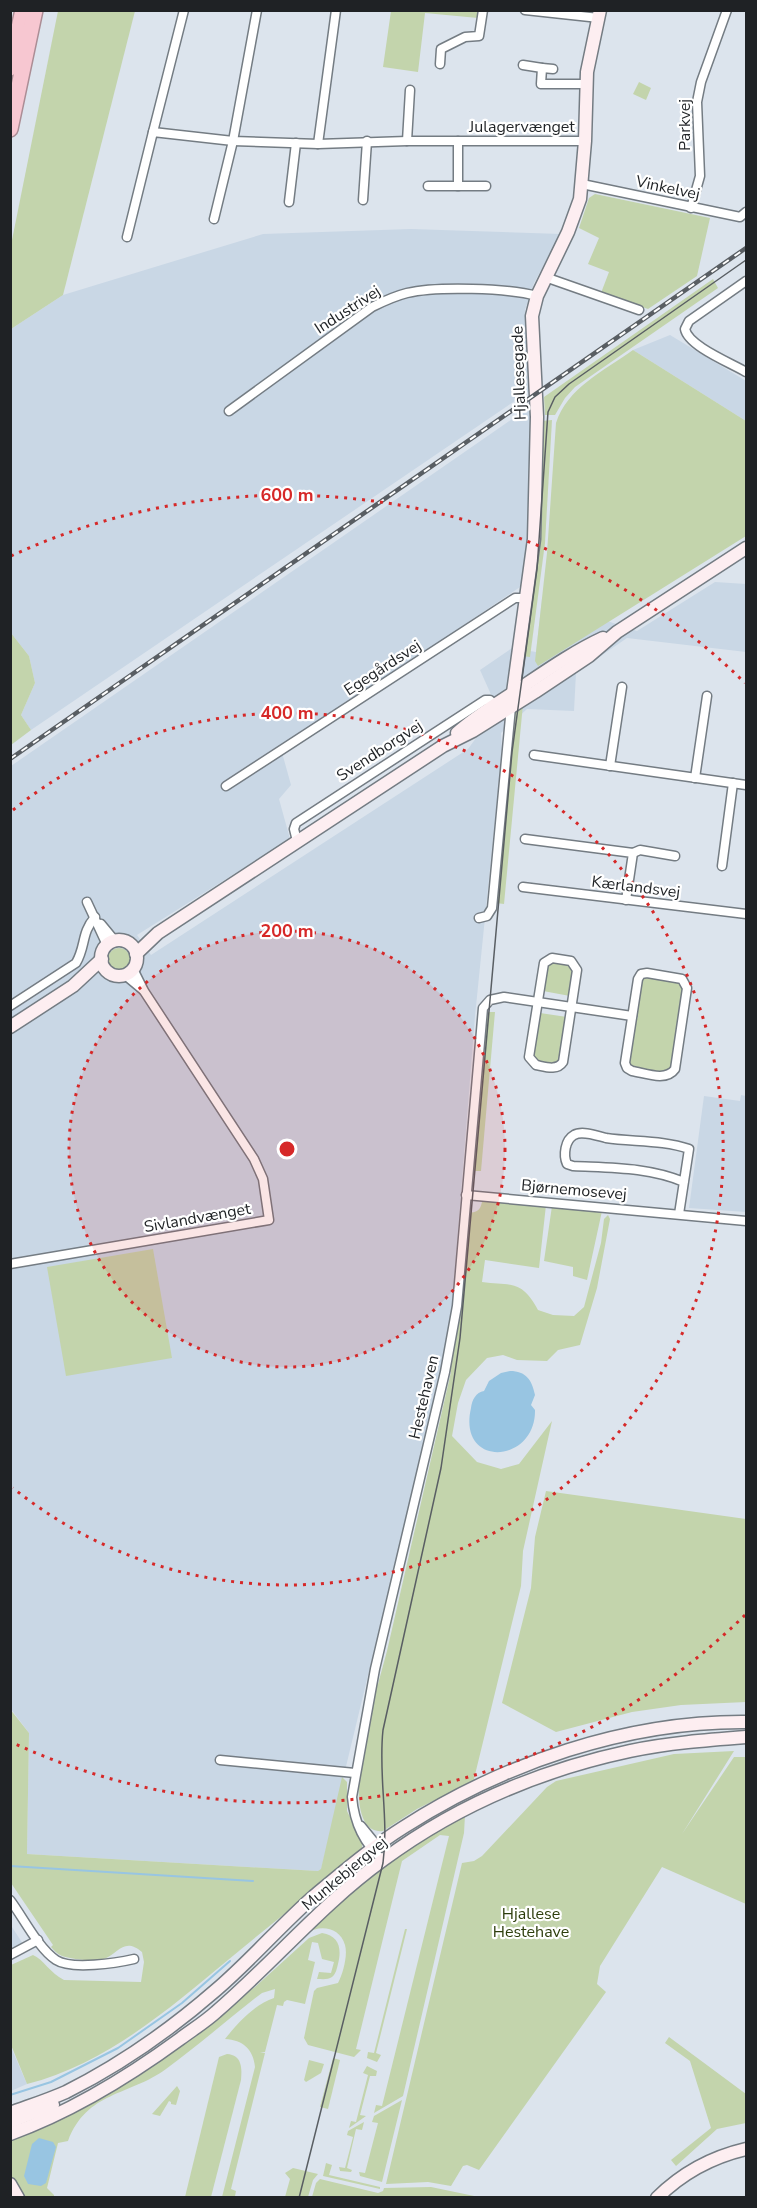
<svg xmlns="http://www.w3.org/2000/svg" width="757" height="2208" viewBox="0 0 757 2208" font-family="'Nunito Sans',sans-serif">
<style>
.built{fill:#c9d7e5}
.green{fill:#c3d4ac}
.water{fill:#98c5e2}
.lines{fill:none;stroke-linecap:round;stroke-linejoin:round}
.stream{stroke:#98c5e2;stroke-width:2}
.street-casing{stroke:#747c83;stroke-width:11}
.secondary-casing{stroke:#747c83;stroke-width:15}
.highway-casing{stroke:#ab8d95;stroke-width:18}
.street{stroke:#fff;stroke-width:8}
.secondary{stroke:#fdeef1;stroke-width:12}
.highway{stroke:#f7c7d1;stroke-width:15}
.tram{stroke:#595e63;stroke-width:1.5}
.rail-casing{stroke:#595e63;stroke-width:4.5}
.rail{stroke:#fff;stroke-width:2;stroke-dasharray:7;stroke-linecap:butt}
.ring{fill:none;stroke:#d62828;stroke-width:3;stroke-dasharray:3 6}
.labels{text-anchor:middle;stroke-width:4.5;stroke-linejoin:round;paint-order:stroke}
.street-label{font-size:16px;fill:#1f2225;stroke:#fff}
.park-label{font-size:16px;fill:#2d3d0c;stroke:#fff}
.centre{fill:#d62828;stroke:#fff;stroke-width:3}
.ring-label{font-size:18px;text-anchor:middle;font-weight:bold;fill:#d62828;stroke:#fff;stroke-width:4.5;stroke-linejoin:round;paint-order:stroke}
</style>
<rect width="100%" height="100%" fill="#dce4ed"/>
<g class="built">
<polygon points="411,229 561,234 534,283 525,310 528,392 31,730 21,715 35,683 29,656 11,633 11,329 63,295 263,234"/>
<polygon points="670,335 746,381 746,421 633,350"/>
<polygon points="531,406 530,501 525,576 520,587 281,749 291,785 279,799 290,839 137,935 151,955 468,749 479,734 488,728 493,699 480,670 512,648 536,652 542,599 637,631 715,582 746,584 746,652 627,638 576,673 574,711 527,709 501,733 502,750 475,1016 451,1319 441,1373 321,1870 318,1871 27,1854 29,1733 11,1709 11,766"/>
<polygon points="741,1095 746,1096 746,1212 689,1208 704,1096 740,1101"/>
<polygon points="10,1924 23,1944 11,1949 10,1949"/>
<polygon points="10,2045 27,2084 11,2091 10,2091"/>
</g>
<g class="green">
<polygon points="58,11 135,11 63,295 11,329 11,245"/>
<polygon points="391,11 480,11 478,18 425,13 418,72 383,67"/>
<polygon points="639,82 651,88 646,100 633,94"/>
<polygon points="595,194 710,218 697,276 648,309 601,293 609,272 588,264 599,238 579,228 589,198"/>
<polygon points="713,279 718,288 575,387 565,398 555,415 545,415 544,397"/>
<path d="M633,350L746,421V536L538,666L535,661L547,553L556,423C567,388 605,370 633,350Z"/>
<polygon points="552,420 545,543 530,657 522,656 542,421"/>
<polygon points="11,633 29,656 35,683 21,715 31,730 11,745"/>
<polygon points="523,704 504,904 496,903 514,714"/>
<circle cx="119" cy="959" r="11"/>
<polygon points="552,962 571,965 574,970 570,996 543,991 547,966"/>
<polygon points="644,977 679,982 684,987 671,1069 666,1073 632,1068 628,1062 635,1023 638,1017 636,1011 641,981"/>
<polygon points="486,1012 495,1012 481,1171 472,1171"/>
<polygon points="540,1013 567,1017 559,1061 554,1065 537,1062 533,1056"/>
<path d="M491,1201L546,1205L539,1268L485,1260L482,1282C510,1286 522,1279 538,1310L553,1315L574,1316L584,1307L601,1243L604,1219L608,1215L610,1219L597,1288L580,1345L558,1350L547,1361L517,1360L503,1355L487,1358L466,1380L458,1403L452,1436L477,1462L501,1469L519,1464L552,1421L523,1551L521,1586L473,1783L445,1798L433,1801L417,1809L383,1831C359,1834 358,1799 359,1783L376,1684H378L387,1651L451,1372L449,1371L459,1319L468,1213C477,1212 480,1211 482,1202Z"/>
<polygon points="552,1206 602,1211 587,1280 573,1276 573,1267 544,1261"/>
<polygon points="153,1249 172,1358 66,1376 47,1267"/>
<polygon points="546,1491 746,1519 746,1702 681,1705 632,1712 556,1732 502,1703 531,1588 535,1537"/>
<path d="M10,1709L29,1733L27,1854L318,1871L321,1869L342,1777L347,1782V1811L362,1841V1848L357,1855C314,1891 271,1924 228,1960C169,2009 104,2065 27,2084L11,2045V1965L33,1955C43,1959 50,1973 64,1980L141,1982L144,1962L142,1952C124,1937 119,1953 104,1959C96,1962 70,1959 62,1956C57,1954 54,1950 51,1947L53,1945L11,1883Z"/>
<polygon points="734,1751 682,1834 734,1757 746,1757 746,1904 662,1867 600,1966 597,1984 606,1992 479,2170 467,2165 463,2166 451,2186 428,2182 386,2184 462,1863 474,1861 482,1856 547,1787 556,1781 674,1754"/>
<path d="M465,1815L464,1833L403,2096L374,2113L376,2105L382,2106L449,1836L440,1835L402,1861L356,2049L361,2050L354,2057L308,2045L304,2038L314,1991L317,1988L338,1983C343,1974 348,1955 345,1945C340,1927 319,1924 306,1934L329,1910L390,1861Z"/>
<polygon points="405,1929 407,1929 376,2053 381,2055 377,2062 367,2058 368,2052 374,2053"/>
<path d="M322,1933C339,1936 342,1948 338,1964C337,1968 336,1974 332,1977C328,1980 322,1979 317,1979L319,1972L331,1973L334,1962L322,1959L318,1943L312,1942L308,1960L315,1962L305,2004L287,2000L284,2002L283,2006L277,2005L265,2052H260L265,2053L231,2189L236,2191L235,2196L222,2197L255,2067C253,2049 243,2040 225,2039C237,2024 255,2004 274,1998L275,1989L262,1993L254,1999C225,2022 196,2047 166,2069C129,2096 87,2091 68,2141L58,2143L47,2188L54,2195V2197H24L11,2176V2141L225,2009L255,1987L309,1938Z"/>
<polygon points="669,2037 746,2094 746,2123 717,2129 676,2166 671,2160 711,2128 690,2061 665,2043"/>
<path d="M227,2054C242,2055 242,2068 241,2080L211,2197H185L219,2057Z"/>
<polygon points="333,2058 340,2060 328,2109 320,2107"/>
<polygon points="309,2060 324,2064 321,2073 306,2082 304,2080"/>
<polygon points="367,2066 377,2071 376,2076 370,2076 360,2115 366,2116 349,2128 351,2121 356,2122 368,2075 363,2073"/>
<polygon points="177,2086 180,2091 176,2105 171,2104 171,2102 169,2101 160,2116 152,2114"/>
<polygon points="402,2100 382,2182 360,2176 359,2172 365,2173 378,2123 372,2122 374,2116"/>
<polygon points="364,2122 362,2130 356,2129 347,2168 352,2170 351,2172 340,2171 339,2167 345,2168 353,2137 347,2135 348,2131"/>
<polygon points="326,2163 332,2165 329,2175 380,2187 380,2189 323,2176"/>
<polygon points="293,2168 318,2174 313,2180 308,2197 285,2197 290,2179 285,2173"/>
<polygon points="320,2179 378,2193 383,2191 384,2188 431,2187 479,2197 312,2197 316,2183"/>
</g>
<g class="water">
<path d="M510,1371C526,1371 532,1380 535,1395L531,1405L535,1410C536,1464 457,1469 471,1408C472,1400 476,1392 484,1391L489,1381L501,1373Z"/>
<polygon points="39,2138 53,2142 56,2147 46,2183 41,2186 28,2184 24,2176 32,2144"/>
</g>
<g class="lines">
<g class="stream">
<polyline points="10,1866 253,1881"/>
<polyline points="10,2095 51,2082 118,2048 182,2003 230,1961"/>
</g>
<g class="street-casing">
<g id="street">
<polyline points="525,10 599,18"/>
<polyline points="440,64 441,49 465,37 479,36 483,10"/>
<polyline points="523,65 542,68 541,84 586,84"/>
<polyline points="542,68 553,69"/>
<polyline points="153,132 184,10"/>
<polyline points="407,141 410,90"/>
<polyline points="458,141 458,186"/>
<polyline points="318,144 336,10"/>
<polyline points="582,184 740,217 746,212"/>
<polyline points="428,186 486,186"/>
<polyline points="363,200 367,141"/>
<polyline points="289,202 296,143"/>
<polyline points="691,208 700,176 697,102 701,82 727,10"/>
<polyline points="214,219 233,141 257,10"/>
<polyline points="127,237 153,132 233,141 318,144 407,141 585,141"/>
<polyline points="545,277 639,310"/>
<path d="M746,281L689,321L685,329C688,346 731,363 746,372"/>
<path d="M229,411L372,307C384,301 395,296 407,293C436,286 508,288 537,296"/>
<polyline points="534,755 746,785"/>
<polyline points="610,766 622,687"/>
<polyline points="695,778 707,696"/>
<polyline points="226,786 515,598 526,598"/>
<polyline points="525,839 633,853 626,900"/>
<polyline points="297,841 294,829 296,823 485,700 490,700 495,705"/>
<polyline points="633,853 640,850 675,856"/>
<polyline points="722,866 733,783"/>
<polyline points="523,887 746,914"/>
<polyline points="87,902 107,945"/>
<polyline points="479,918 487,916 492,908 511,707"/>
<polyline points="101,924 115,941"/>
<path d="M552,958L571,961L577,970L563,1062C557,1071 546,1067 536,1065L529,1057L544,963Z"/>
<path d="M647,973L682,979L687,988L675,1069C666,1082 645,1073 632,1071L627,1068L625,1063L638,979L641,974Z"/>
<polyline points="125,975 143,990"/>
<path d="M10,1006L76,963C86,946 81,933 95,917"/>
<polyline points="466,1195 746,1221"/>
<path d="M679,1214L689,1149C663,1140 633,1142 606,1138C598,1136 582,1130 574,1135C565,1140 563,1155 567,1164L573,1166C611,1168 648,1167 684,1182"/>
<polyline points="10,1264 269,1220 263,1179 254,1159 144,991 133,969"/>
<polyline points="220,1760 355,1773"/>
<polyline points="361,1826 379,1848"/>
<path d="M383,1860C364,1844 354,1821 352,1797L375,1669L445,1372L457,1306L483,1008L490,1000L504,997L632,1016"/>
<path d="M10,1900C23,1917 38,1948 56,1960C71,1970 117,1963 134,1959"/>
<polyline points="10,1955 38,1940"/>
</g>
</g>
<g class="secondary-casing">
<g id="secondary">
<polyline points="511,707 534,539 537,417 532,316 537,296 568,232 580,199 585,141 587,72 600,10"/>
<path d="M457,733C476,716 498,703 519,689C546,671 573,652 603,638"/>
<circle cx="119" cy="958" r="18"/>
<polyline points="136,954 158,933 443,746 473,731 535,692 589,656 617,632 746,548"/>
<polyline points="10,1027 73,986 102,959"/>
<path d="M10,2113C29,2106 48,2100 66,2092C120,2065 170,2030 216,1990C250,1961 280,1926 314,1896C343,1872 372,1847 404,1827C504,1763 627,1721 746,1722"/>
<polyline points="10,2122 53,2105"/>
<path d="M10,2134C71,2112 128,2077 180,2039C192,2030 205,2022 216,2012C273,1963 322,1904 383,1860C456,1806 541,1770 630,1751C668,1743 707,1740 746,1737"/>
<polyline points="10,2184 18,2198"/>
<path d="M657,2198C682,2173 712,2157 746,2149"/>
</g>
</g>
<g class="highway-casing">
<g id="highway">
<polyline points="10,68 23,10"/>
<polyline points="10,129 35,10"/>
</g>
</g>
<use href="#street" class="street"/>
<use href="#secondary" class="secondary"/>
<use href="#highway" class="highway"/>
<path class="tram" d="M299,2198L383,1863C389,1817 378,1776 383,1730L441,1468L460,1338L512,752L537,569L548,412L555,397L569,384L746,260"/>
<g class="rail-casing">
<polyline id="rail" points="10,759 746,248"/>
</g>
<use href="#rail" class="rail"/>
</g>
<circle cx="287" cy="1149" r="218" fill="#d62828" fill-opacity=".12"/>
<g class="ring">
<circle cx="287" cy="1149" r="218"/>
<path d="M13 810A436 436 0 1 1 13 1488"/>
<path d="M745 1615A654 654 0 0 1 11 1742M11 556A654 654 0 0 1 745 683"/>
</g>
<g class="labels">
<g class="street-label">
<text transform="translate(684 125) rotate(-90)" y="6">Parkvej</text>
<text x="522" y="132">Julagervænget</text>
<text transform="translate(668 187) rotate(12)" y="6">Vinkelvej</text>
<text transform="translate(347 309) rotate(-33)" y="6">Industrivej</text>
<text transform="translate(518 373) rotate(-92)" y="6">Hjallesegade</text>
<text transform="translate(382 667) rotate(-33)" y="6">Egegårdsvej</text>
<text transform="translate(379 750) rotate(-33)" y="6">Svendborgvej</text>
<text transform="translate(636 886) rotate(7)" y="6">Kærlandsvej</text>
<text transform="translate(574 1189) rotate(5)" y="6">Bjørnemosevej</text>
<text transform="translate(197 1217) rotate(-10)" y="6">Sivlandvænget</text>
<text transform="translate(423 1397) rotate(-77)" y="6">Hestehaven</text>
<text transform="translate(344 1873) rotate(-40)" y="6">Munkebjergvej</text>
</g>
<g class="park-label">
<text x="531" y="1919">Hjallese<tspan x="531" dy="18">Hestehave</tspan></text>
</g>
</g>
<circle cx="287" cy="1149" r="9" class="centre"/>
<g class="ring-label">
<text x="287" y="501">600 m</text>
<text x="287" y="719">400 m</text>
<text x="287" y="937">200 m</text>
</g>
<rect width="757" height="2208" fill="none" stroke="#1f2225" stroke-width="24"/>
</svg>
